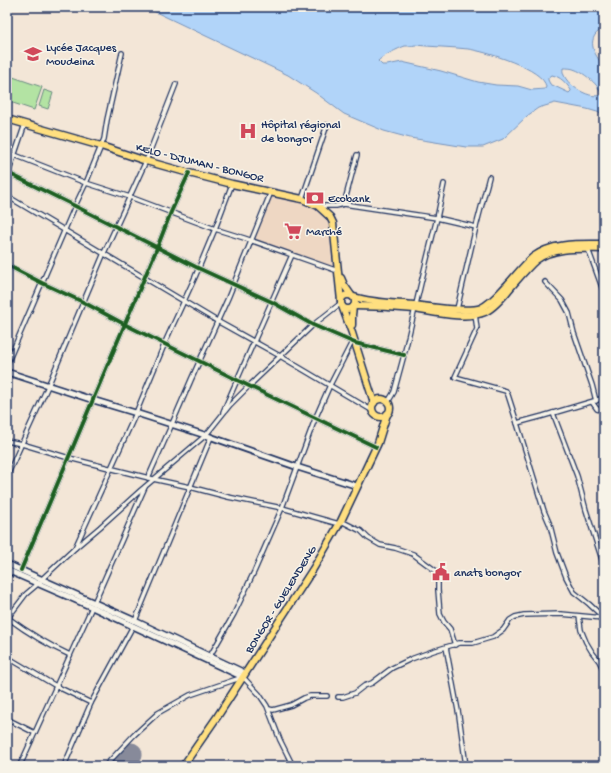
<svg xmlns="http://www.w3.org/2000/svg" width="611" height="773" viewBox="0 0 611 773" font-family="'Gochi Hand',sans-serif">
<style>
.built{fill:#eed7c3}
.garden{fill:#b3e3a3;stroke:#678980}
.water{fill:#b1d4f9;stroke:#7592bb;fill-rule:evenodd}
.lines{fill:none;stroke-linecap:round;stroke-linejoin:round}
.runway{stroke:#878a9a;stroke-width:23}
.minor-casing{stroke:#1b2f5e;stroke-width:6}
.tertiary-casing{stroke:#1b2f5e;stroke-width:8}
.secondary-casing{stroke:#1b2f5e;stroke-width:8}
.trunk-casing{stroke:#1b2f5e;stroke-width:9}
.minor{stroke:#f7f3e8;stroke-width:3.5}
.tertiary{stroke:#f7f3e8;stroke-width:4.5}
.secondary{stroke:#f7f3e8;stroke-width:5}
.trunk{stroke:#ffdf80;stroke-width:6}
.cycleway-casing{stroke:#f7f3e8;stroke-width:6}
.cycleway{stroke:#1b5e20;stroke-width:4}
.labels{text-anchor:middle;stroke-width:3;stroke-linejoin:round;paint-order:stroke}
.poi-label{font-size:12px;fill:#1b2f5e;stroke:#f7f3e8;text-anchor:start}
.street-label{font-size:12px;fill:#1b2f5e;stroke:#f7f3e8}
</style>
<rect width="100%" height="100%" fill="#f3e6d7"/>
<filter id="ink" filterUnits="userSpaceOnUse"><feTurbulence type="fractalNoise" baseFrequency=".025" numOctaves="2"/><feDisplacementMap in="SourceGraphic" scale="8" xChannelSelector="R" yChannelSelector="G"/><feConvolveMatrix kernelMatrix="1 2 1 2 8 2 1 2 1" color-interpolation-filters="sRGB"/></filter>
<g filter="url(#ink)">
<polygon class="built" points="268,195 306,203 319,210 330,221 334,271 248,242"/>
<g class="garden">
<polygon points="7,75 42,87 34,110 7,101"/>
<polygon points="44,90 53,93 48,109 39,106"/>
</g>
<path class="water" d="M145,7H604V28C585,37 593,54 604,66V114L587,109L555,103L538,108L527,116L503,139L483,147H466L410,138L384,131L344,114L316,93L288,75ZM415,45C433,47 451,47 468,49C484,51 545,69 546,87L545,89L532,90L518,86L496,85L478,82L441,71L402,62L387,65H382L378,61C381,57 399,48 405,46C408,46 412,46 415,45ZM563,68C568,68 572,68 576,70C584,73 601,86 601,95C589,100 560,82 563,68ZM552,75C561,77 566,83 571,90V91L569,93L567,92L550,84L548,80V78Z"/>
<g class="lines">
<polyline class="runway" points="119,766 131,754"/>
<g class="minor-casing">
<g id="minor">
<polyline points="7,152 86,183 130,197 215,229 244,238 338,271"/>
<polyline points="8,173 75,206 198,268 272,302 313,325 355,343 404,355"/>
<polyline points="7,177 25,124"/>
<polyline points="7,196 217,321 280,356 373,411"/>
<polyline points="302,199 327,125"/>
<polyline points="344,204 357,155"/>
<polyline points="319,206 336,206 344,204 437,218 476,227"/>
<polyline points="588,249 604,293"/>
<polyline points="7,265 42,283 83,302 124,324 199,361 249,386 376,447"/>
<polyline points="545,282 562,300 569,313 574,333 592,385 596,401"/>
<polyline points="457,309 476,227 489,177"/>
<polyline points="475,314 477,329 455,377 506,391 508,395 517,423 544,511 550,525 557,553 566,577 574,592 589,604 604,618"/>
<polyline points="7,364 75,206 86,183 104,139 107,120 122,53"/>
<polyline points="388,402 394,392 404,355 421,283 437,218 444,184"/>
<polyline points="592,402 597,409 604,411"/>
<polyline points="223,412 292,255"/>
<polyline points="553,413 577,476 586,510 604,566"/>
<polyline points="517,423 543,416 604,398"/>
<polyline points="7,441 22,444 69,458 153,479 190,487 228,497 282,508 339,524"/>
<polyline points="7,476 48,386 104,253 146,161 176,84"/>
<polyline points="148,478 172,424 191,380 228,298 271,192"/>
<polyline points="341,521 361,531 368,538 380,545 395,548 413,554 436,571 438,573 438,590 440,614 444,622 450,629 455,645"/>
<polyline points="75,548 136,413 167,338 195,277 215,229 232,184"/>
<polyline points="21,570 157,248 171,212 189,173"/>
<polyline points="42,579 74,549 100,527 141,490 206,435 230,405 249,386 313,325 341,303"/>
<polyline points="94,603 145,487"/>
<polyline points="579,616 581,630 586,642 592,652 599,661 604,671"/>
<path d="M8,618C27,632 48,645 70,655"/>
<polyline points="7,619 26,594 39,583"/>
<polyline points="135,621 211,437"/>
<polyline points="446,647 459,716 466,766"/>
<polyline points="210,656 234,614 254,572 282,508 315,419 330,385 352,342"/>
<polyline points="7,657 56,686 91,703"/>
<polyline points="338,697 343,697 355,693 364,686 372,683 392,668 411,659 433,651 459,643 473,643 493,637 503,630 510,620 515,617 524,615 561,614 603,618"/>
<polyline points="269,709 273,710 291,705 304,698 310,696 327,696"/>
<polyline points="7,719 35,733"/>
<polyline points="19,766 23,759 92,607"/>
<polyline points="64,766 91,703 133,626"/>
<polyline points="105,766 134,735 158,713 190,695 243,677 259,694 267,706 280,740 293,766"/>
</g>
</g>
<g class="tertiary-casing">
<polyline id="tertiary" points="7,372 93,400 136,413 211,437 297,467 357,486"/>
</g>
<g class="secondary-casing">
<g id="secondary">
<polyline points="7,564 135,621 245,673"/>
<polyline points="7,570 92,607 243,677"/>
</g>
</g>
<g class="trunk-casing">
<g id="trunk">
<polyline points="7,119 101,146 146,161 189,173 232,184 302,199 318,206 330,217 333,223 341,301"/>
<polyline points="341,278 344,285 351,295"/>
<circle cx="348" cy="302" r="7"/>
<path d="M354,297C373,303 394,303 414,305C431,307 467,313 481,308C492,303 500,292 508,284C516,275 524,265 533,257C553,242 580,244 604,244"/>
<polyline points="342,306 352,333 374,403"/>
<path d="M354,306C374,306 395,307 415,309C434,312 467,320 485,312C495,307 504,296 511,287C519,278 527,268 536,260C555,246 582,249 604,249"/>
<polyline points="352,325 352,315 353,307"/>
<circle cx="381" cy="408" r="9"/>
<polyline points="183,766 217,717 313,569 341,521 378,443 387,414"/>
</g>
</g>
<use href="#minor" class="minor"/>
<use href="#tertiary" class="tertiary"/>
<use href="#secondary" class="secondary"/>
<use href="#trunk" class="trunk"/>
<g class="cycleway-casing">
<g id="cycleway">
<polyline points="8,173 75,206 198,268 272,302 313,325 355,343 404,355"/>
<polyline points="7,265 42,283 83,302 124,324 199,361 249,386 376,447"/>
<polyline points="21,570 157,248 171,212 189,173"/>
</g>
</g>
<use href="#cycleway" class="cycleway"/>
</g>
</g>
<defs>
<g id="school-bare" transform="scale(1.38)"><path d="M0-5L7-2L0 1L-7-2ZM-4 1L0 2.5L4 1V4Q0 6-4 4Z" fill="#d1495b" stroke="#f7f3e8" stroke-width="2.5" paint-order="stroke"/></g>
<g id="hospital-bare" transform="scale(1.38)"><path d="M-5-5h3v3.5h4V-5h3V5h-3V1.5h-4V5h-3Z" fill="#d1495b" stroke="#f7f3e8" stroke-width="2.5" paint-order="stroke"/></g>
<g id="bank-bare" transform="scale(1.38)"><path d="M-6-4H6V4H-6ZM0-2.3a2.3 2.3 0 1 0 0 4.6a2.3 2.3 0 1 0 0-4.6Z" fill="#d1495b" stroke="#f7f3e8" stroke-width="2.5" paint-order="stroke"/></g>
<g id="supermarket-bare" transform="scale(1.38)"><path d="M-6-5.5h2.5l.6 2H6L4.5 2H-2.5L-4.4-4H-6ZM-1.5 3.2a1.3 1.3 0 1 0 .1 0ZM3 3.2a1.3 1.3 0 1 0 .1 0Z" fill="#d1495b" stroke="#f7f3e8" stroke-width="2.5" paint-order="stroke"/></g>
<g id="civic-bare" transform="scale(1.38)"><path d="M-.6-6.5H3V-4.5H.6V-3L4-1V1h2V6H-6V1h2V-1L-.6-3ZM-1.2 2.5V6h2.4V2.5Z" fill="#d1495b" stroke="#f7f3e8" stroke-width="2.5" paint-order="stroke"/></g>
</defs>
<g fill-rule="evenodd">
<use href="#school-bare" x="33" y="54"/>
<use href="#hospital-bare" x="248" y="131"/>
<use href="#bank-bare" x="315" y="198"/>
<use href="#supermarket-bare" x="293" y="231"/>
<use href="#civic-bare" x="441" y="572"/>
</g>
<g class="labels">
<g class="poi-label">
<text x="46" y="51">Lycée Jacques<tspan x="46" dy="14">Moudeina</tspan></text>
<text x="261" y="128">Hôpital régional<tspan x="261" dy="14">de bongor</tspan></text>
<text x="328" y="202">Ecobank</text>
<text x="306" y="235">Marché</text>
<text x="454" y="576">anats bongor</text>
</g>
<g class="street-label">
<text transform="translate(200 162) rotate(14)" y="4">KELO - DJUMAN - BONGOR</text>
<text transform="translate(280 599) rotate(-58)" y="4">BONGOR - GUELENDENG</text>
</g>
</g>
<rect width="611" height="773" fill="none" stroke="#f7f3e8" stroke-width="24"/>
<rect x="12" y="12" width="587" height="749" fill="none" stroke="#1b2f5e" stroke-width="1.5" filter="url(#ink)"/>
</svg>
